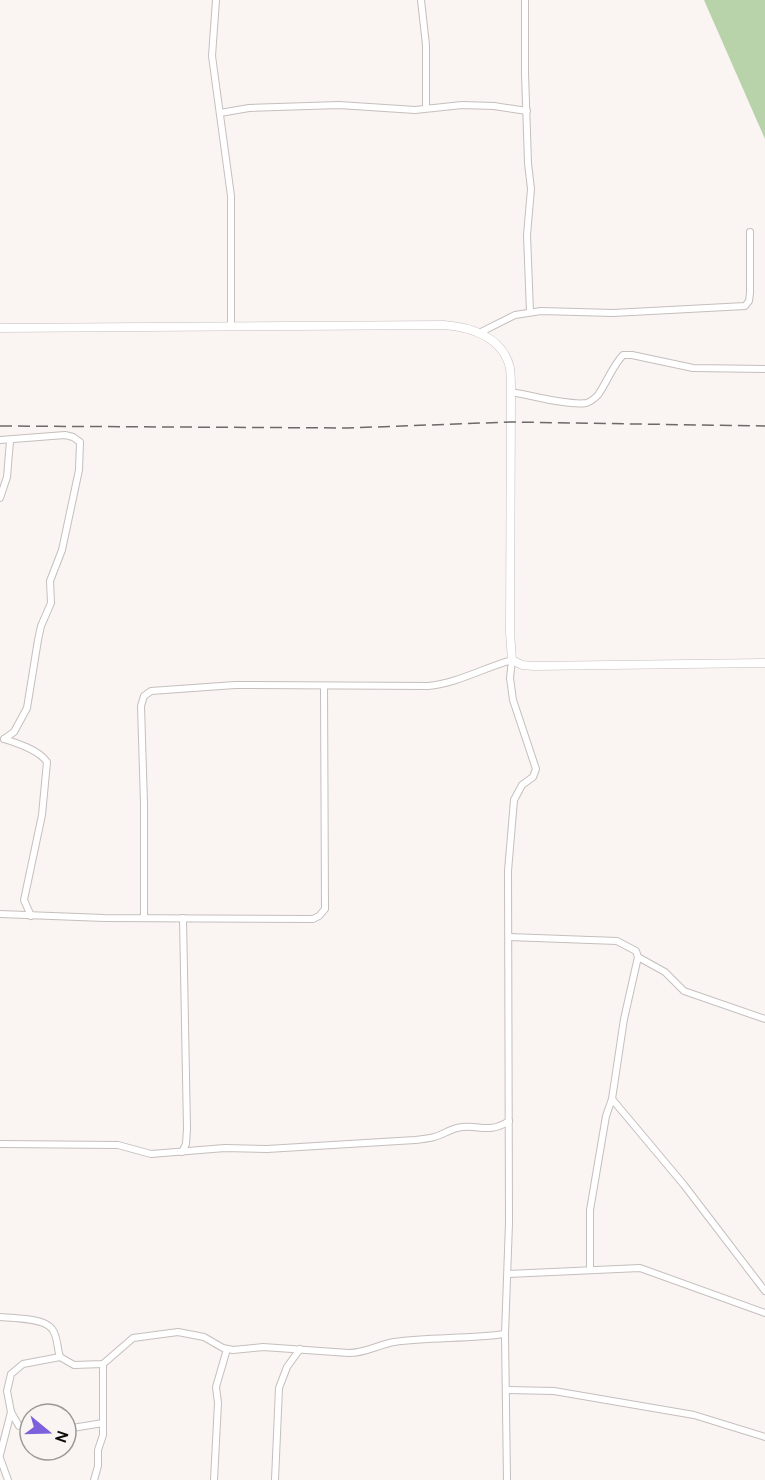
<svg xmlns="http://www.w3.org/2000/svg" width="765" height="1480" viewBox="0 0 765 1480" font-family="Cabin,sans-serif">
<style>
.green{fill:#b8d2aa}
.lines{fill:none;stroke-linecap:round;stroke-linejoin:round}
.minor-casing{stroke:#c5bfbd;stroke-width:8}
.tertiary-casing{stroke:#c5bfbd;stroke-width:9}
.minor{stroke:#fff;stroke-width:6}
.tertiary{stroke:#fff;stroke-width:8}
.rail{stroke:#6d6968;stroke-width:1.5;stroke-dasharray:12 6;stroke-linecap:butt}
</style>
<rect width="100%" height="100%" fill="#faf4f2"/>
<polygon class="green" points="704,0 765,0 765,139"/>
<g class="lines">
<g class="minor-casing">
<g id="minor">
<polyline points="216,0 212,56 231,196 231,327"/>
<polyline points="421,0 426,45 426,108"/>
<polyline points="525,0 525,73 528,163 531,189 527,235 530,312"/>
<polyline points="220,113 249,108 339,105 415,110 462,105 494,106 527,111"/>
<polyline points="479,333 515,315 541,311 613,313 745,306 749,301 750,293 750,232"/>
<path d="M511,392C530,395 569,406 586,403C591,402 595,398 598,395C607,382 612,367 623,355H632L693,368L765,369"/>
<polyline points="0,440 65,435 73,437 80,442 79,470 62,550 50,581 51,603 41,626 38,640 27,708 14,732 4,739"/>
<polyline points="0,498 7,477 10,441"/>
<path d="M4,739C17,743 39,750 47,762L42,815L24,900L31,916"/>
<polyline points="0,914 104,918 313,919 319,916 325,909 324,686"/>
<path d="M144,918V804L141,706L144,696L151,691L235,685L428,686C458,683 483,668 512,660L510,678L513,700L536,769L533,777L522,785L514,800L508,871L509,1223L505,1334L507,1480"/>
<polyline points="509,937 617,941 636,951 638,957 665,972 684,991 765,1019"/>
<polyline points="612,1099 684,1185 765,1291"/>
<path d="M0,1144L118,1145L151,1154L225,1148L267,1149L415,1140C421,1139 428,1139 434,1137C442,1135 449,1130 457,1128C478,1123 487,1135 509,1121"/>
<polyline points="182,1152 186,1144 187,1129 183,918"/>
<polyline points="590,1269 590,1210 606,1116 612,1099 624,1019 638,957"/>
<polyline points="508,1274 640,1268 765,1313"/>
<path d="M0,1317C13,1318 45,1318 52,1329C58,1336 57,1349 60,1357L74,1365L103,1364L133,1338L178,1332L204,1337L223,1348L233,1350L263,1347L349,1353C366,1353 377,1345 394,1342C430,1337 468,1339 505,1334"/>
<polyline points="506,1390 554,1391 694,1415 765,1437"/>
<polyline points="11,1412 19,1426 30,1429"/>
<polyline points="66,1429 103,1423"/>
<polyline points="0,1455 11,1412 7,1391 11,1374 23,1364 60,1357"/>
<polyline points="0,1458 8,1480"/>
<polyline points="94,1480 98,1466 98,1450 103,1435 103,1364"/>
<polyline points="214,1480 218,1403 216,1387 227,1349"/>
<polyline points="275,1480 279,1388 287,1367 300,1349"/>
</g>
</g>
<g class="tertiary-casing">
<path id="tertiary" d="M0,328L444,325C471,327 503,337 510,368C511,376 511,384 511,392L510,632L512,660L522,665L534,666L765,663"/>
</g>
<use href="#minor" class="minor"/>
<use href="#tertiary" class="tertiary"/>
<polyline class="rail" points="0,426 348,428 510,422 765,426"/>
</g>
<g transform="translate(48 1432) rotate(109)"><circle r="28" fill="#faf4f2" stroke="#9c9896" stroke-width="1.5"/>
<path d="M0-4.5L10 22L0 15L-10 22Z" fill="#7d61dc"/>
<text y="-9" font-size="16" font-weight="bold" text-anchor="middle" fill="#0f0d0c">N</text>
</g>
</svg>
